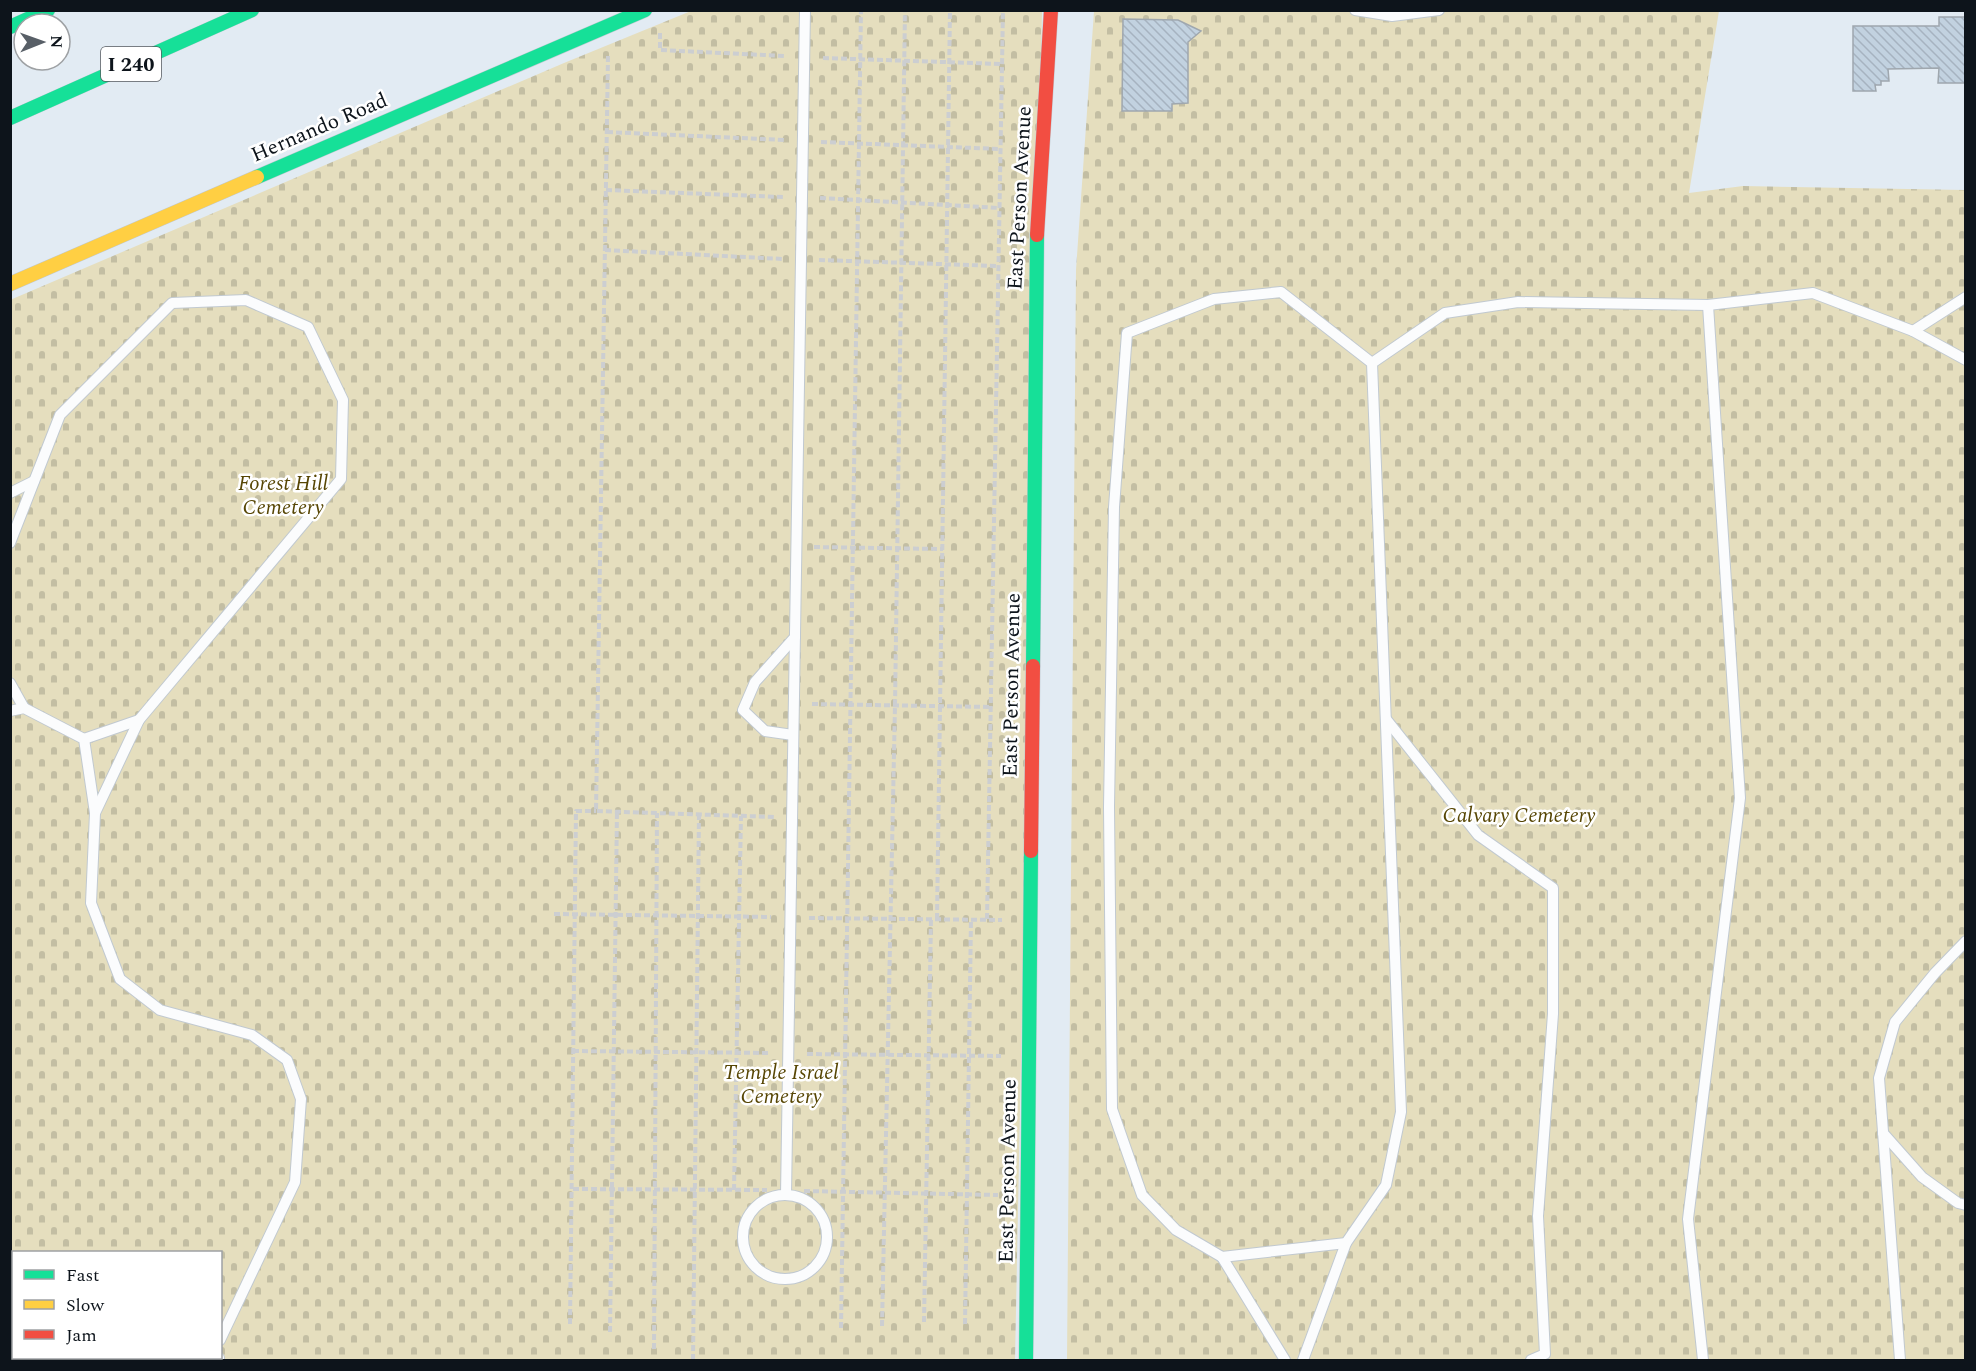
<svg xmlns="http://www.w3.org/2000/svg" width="1976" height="1371" viewBox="0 0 1976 1371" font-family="Spectral,serif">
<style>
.cemetery{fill:url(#cemetery-stones);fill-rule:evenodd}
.building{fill:url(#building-back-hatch);stroke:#9fa7ae;stroke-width:1.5}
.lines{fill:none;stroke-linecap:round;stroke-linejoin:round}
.lane-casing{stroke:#c1c9d0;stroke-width:12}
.fast-casing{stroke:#c1c9d0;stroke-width:15}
.slow-casing{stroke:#c1c9d0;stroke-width:15}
.jam-casing{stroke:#c1c9d0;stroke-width:15}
.path{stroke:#ccced1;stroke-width:4;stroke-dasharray:6 3;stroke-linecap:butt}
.lane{stroke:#fbfcfd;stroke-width:10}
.fast{stroke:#16e098;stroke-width:14}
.slow{stroke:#ffcf43;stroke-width:14}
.jam{stroke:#f24e42;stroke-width:14}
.labels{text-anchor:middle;stroke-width:5;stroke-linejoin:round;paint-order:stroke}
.shield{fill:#fff;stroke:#565a5f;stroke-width:1.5}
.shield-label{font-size:20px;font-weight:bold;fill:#0d141b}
.street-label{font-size:21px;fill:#0d141b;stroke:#fff}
.park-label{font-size:21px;font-style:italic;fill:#574604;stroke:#fff}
</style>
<defs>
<pattern id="cemetery-stones" width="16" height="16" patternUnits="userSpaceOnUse" patternTransform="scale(1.5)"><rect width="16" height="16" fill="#e5debe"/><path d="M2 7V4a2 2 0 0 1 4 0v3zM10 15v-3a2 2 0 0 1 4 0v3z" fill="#c3bea3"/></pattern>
<pattern id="building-back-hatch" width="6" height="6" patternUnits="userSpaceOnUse" patternTransform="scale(1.5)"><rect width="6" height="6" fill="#c2d2e0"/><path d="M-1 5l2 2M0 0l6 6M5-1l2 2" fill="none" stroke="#a6b3c0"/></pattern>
</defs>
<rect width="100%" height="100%" fill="#e2ebf3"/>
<g class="cemetery">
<path d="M691,11H1042L1015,1360H11L10,300L564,63ZM14,1252H220V1358H14Z"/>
<polygon points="1094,11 1719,11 1689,193 1743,186 1965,190 1965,1360 1067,1360 1076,270"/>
</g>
<g class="building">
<polygon points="1939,17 1965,17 1965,83 1938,83 1939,68 1888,69 1889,81 1881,81 1881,85 1875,85 1876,91 1853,91 1853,26 1939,26"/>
<polygon points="1123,19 1178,20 1201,31 1188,42 1188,103 1172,104 1172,111 1122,111"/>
</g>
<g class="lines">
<g class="lane-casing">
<g id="lane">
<polyline points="1355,10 1392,16 1439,10"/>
<polyline points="1913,331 1966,297"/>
<polyline points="1372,363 1401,1112 1386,1185 1346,1243 1222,1257 1176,1230 1142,1195 1112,1109 1109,807 1114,507 1127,333 1214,299 1281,292 1372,363 1445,313 1518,302 1708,305"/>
<polyline points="10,493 34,481"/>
<polyline points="10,543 60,415 172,303 246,300 308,327 343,400 341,479 139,720 95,813 91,903 120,979 160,1010 252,1035 287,1060 301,1099 295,1182 220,1340"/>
<polyline points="10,683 24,708"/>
<polyline points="10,711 24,708 84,739 95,813"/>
<polyline points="1386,719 1478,835 1553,888 1553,1014 1538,1216 1545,1354 1531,1360"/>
<polyline points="793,735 765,731 743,710 755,682 795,637"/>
<polyline points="84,739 139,720"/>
<polyline points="1883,1133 1922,1177 1958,1203 1966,1205"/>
<circle cx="785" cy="1237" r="42"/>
<polyline points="786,1195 805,10"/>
<polyline points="1222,1257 1285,1360"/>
<polyline points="219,1358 219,1360"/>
<polyline points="195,1360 199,1358"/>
<polyline points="1303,1360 1346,1243"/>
<polyline points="1703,1360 1688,1219 1740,798 1708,305 1813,293 1913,331 1966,360"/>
<polyline points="1900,1360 1879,1078 1895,1022 1935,973 1966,941"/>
</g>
</g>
<g class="fast-casing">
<g id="fast">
<polyline points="10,27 48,10"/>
<polyline points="10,118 252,10"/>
<polyline points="257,177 645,10"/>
<polyline points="1033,666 1037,235"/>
<polyline points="1026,1360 1031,851"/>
</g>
</g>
<g class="slow-casing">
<polyline id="slow" points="10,284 257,177"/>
</g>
<g class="jam-casing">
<g id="jam">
<polyline points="1037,235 1051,10"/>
<polyline points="1031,851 1033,666"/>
</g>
</g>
<g class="path">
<polyline points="660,33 660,50 785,56"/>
<polyline points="608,56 596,811 775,817"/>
<polyline points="823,58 1002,64"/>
<polyline points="607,132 784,140"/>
<polyline points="821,142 1000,149"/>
<polyline points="606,190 783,197"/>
<polyline points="820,198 999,208"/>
<polyline points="605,250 784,259"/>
<polyline points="819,260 998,266"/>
<polyline points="814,547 943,549"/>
<polyline points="812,704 991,707"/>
<polyline points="554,914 771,917"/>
<polyline points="809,918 1002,920"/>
<polyline points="937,919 950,10"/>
<polyline points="987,919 1003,10"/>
<polyline points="573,1051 770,1053"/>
<polyline points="807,1054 1001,1056"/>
<polyline points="573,1189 767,1190"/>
<polyline points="734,1190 741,816"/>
<polyline points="804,1191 998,1195"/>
<polyline points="924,1322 931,919"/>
<polyline points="570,1324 576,811 596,811"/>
<polyline points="965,1324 971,919"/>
<polyline points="882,1326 895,706 905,10"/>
<polyline points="841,1328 861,10"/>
<polyline points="610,1332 617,811"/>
<polyline points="654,1349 657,813"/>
<polyline points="693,1360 699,814"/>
</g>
<use href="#lane" class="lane"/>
<use href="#fast" class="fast"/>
<use href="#slow" class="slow"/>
<use href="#jam" class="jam"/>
</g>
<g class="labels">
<rect class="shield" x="101" y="47" width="60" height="34" rx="4.5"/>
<g class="shield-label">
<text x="131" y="71">I 240</text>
</g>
<g class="street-label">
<text transform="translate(319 127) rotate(-23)" y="7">Hernando Road</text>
<text transform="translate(1019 198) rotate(-87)" y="7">East Person Avenue</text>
<text transform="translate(1011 685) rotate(-89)" y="7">East Person Avenue</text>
<text transform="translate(1007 1171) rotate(-89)" y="7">East Person Avenue</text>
</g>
<g class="park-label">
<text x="283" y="490">Forest Hill<tspan x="283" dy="24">Cemetery</tspan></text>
<text x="1519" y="822">Calvary Cemetery</text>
<text x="781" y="1079">Temple Israel<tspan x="781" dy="24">Cemetery</tspan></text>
</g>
</g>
<rect width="1976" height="1371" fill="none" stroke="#0d141b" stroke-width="24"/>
<rect x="12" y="1251" width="210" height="108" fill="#ffffff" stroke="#9ea1a4" stroke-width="1.5"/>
<rect x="24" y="1270" width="30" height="9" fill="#16e098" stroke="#9ea1a4" stroke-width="1.5"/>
<text x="66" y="1281" font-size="18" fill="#0d141b">Fast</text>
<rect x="24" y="1300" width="30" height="9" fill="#ffcf43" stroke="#9ea1a4" stroke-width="1.5"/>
<text x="66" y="1311" font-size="18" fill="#0d141b">Slow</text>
<rect x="24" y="1330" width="30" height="9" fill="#f24e42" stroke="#9ea1a4" stroke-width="1.5"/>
<text x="66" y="1341" font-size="18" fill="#0d141b">Jam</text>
<g transform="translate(42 42) rotate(89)"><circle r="28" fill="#ffffff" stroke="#9ea1a4" stroke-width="1.5"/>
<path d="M0-4.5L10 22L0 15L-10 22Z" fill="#585f67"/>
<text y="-9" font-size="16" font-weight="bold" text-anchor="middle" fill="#0d141b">N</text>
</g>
</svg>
